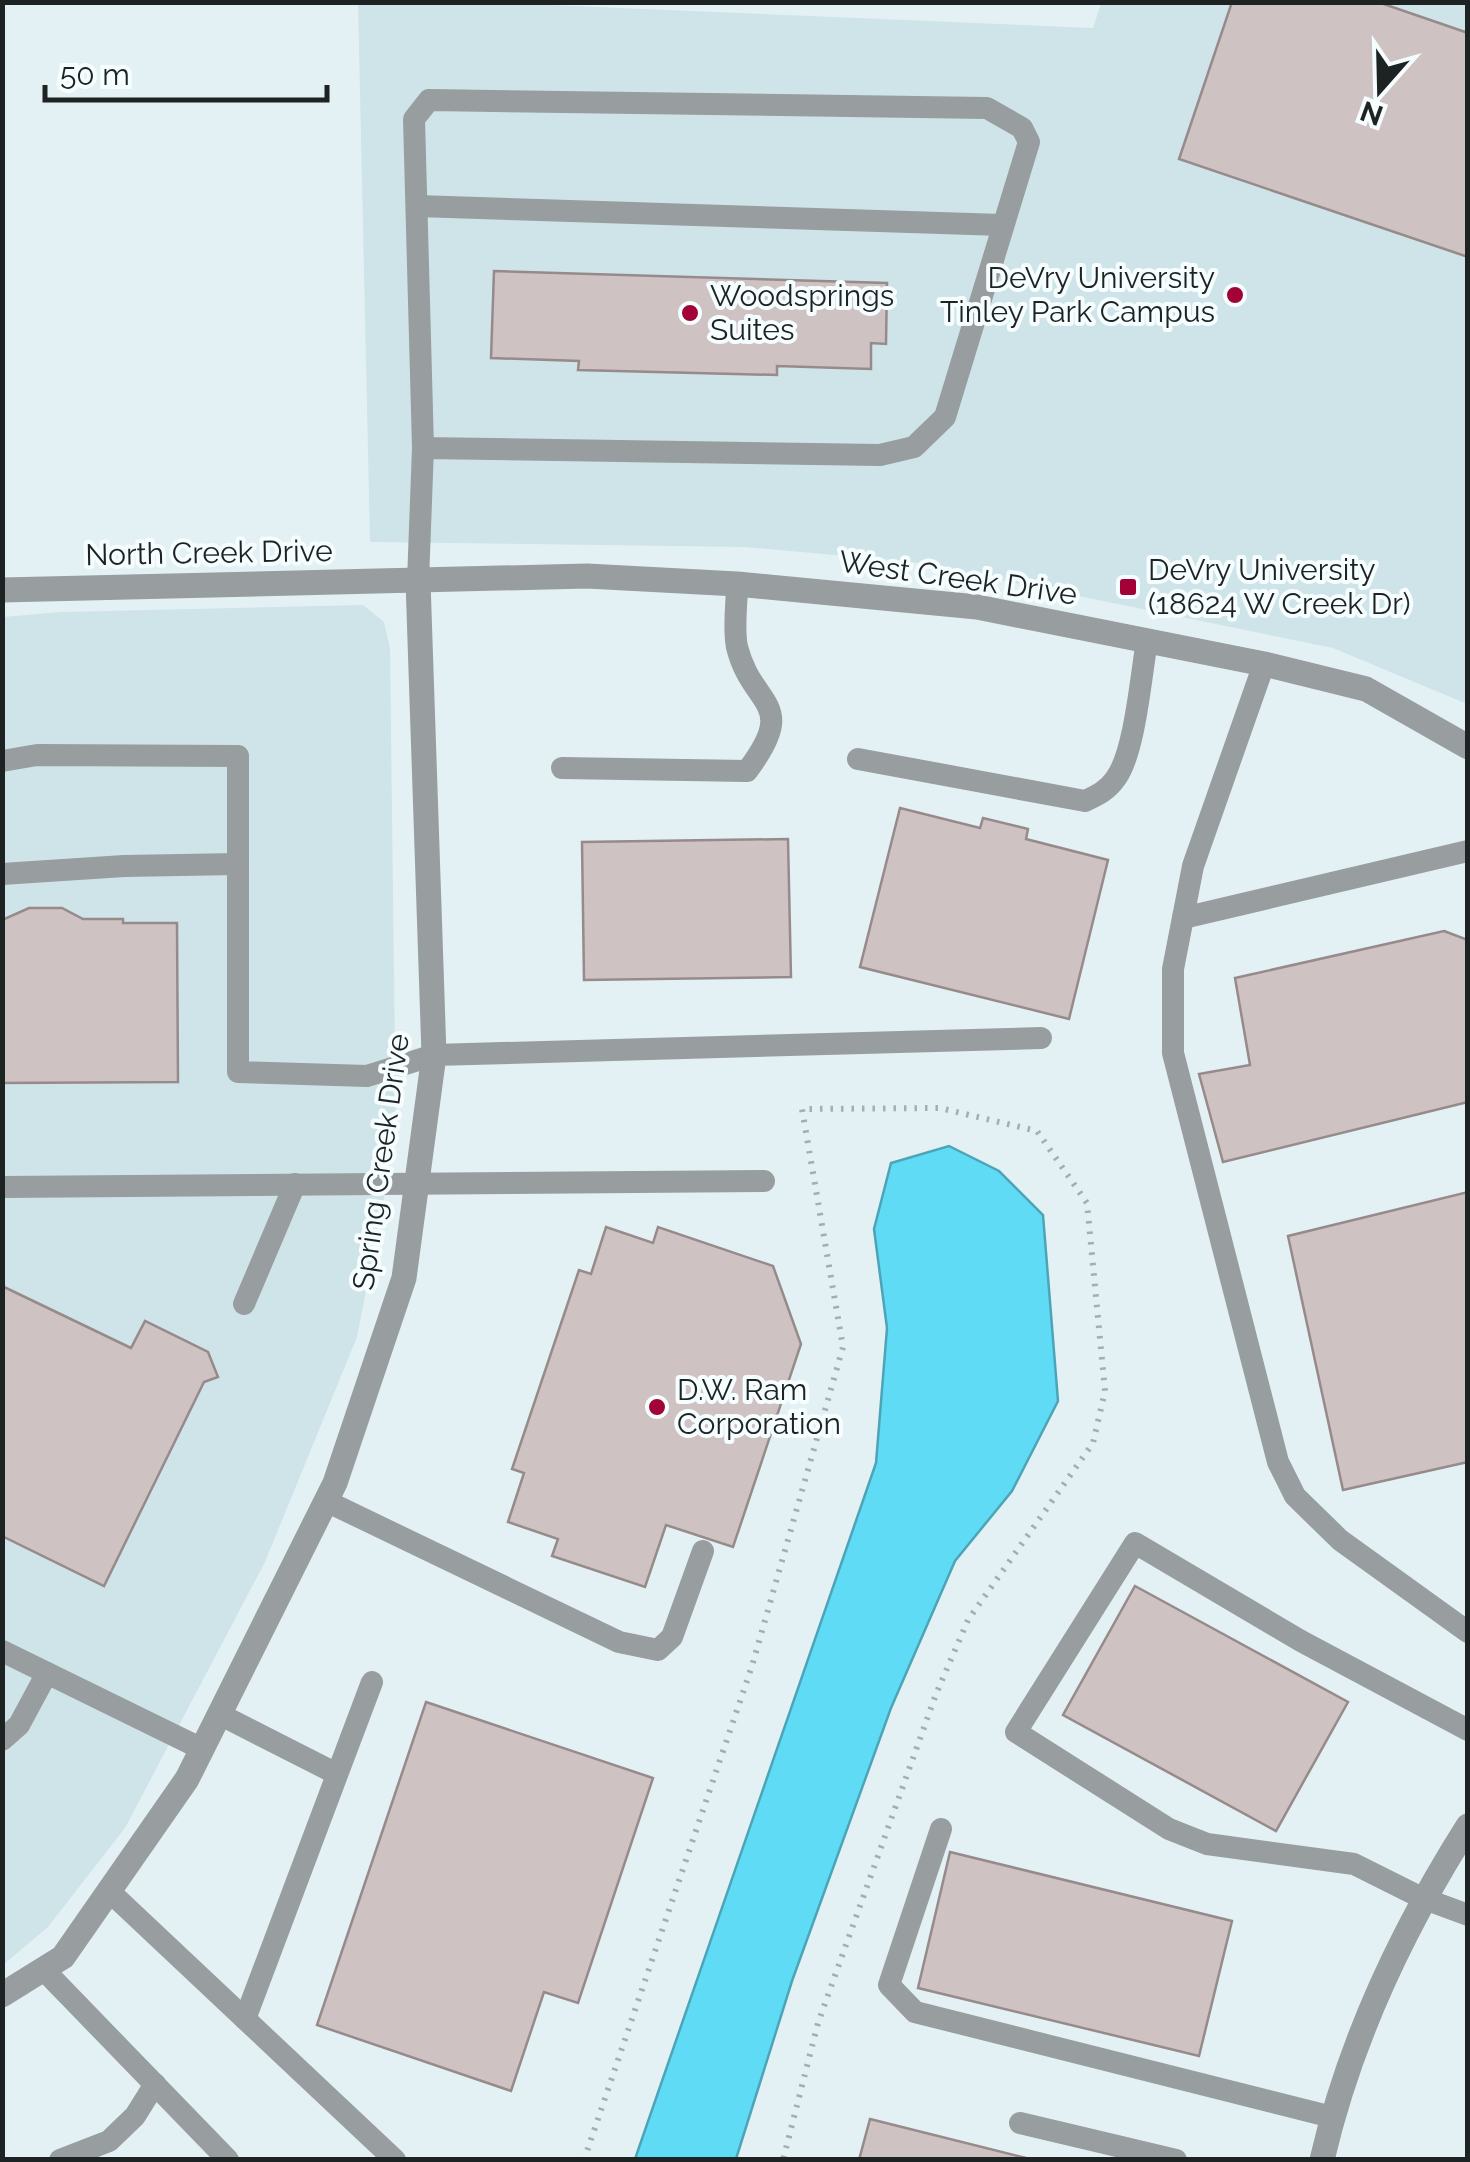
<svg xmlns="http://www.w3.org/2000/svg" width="1470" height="2162" viewBox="0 0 1470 2162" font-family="Raleway,sans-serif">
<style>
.built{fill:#cfe4e9}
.water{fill:#60dbf6;stroke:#4ca4b7;stroke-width:2.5}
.building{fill:#cec2c2;stroke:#968a8b;stroke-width:2.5}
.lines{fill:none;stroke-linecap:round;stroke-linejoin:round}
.path{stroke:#a4aeb0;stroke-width:6;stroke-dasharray:2.5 8;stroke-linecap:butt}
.lane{stroke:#989d9f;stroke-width:22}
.street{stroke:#989d9f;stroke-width:25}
.poi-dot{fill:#a20235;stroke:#f5fdff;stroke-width:4}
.labels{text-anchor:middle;stroke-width:8;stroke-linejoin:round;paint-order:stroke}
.poi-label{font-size:30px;fill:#1d2223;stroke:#f5fdff;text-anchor:start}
.street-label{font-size:30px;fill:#1d2223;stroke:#f5fdff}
</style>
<rect width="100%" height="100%" fill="#e4f1f4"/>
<g class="built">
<polygon points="358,3 505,3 1093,28 1101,3 1467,3 1467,704 1333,648 912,562 744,547 370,542"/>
<polygon points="363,605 384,622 390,648 396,1137 357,1337 265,1562 125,1828 48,1927 3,1965 3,617 61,612"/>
</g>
<polygon class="water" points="949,1146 999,1171 1043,1215 1058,1401 1012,1491 955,1561 891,1708 792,1981 736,2159 635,2159 876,1463 887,1328 874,1229 891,1163"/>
<g class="building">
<polygon points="1232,2 1378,2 1468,33 1468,257 1179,159"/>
<polygon points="494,271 887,283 886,344 871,343 871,369 777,366 777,375 578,370 579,361 491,358"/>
<polygon points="900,808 980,828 983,818 1028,829 1026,839 1108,860 1069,1019 860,967"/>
<polygon points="788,839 791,977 584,980 582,842"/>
<polygon points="29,908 62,908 83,919 123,919 123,923 177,923 178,1082 2,1083 2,920"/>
<polygon points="1444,931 1468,940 1468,1102 1223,1162 1199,1074 1250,1065 1235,978"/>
<polygon points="1468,1192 1468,1462 1343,1490 1288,1236"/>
<polygon points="606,1227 653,1243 658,1227 773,1266 801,1344 733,1547 666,1525 645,1587 552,1556 558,1539 508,1522 524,1473 512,1469 579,1270 591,1274"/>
<polygon points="2,1286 131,1348 145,1321 208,1352 218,1377 204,1382 104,1586 2,1536"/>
<polygon points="1135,1586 1348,1702 1276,1831 1063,1715"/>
<polygon points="426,1702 653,1778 578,2003 544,1992 511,2091 317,2025"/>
<polygon points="950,1852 1232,1921 1199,2056 918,1988"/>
<polygon points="870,2119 1034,2160 859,2160"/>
</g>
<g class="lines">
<polyline class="path" points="584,2160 752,1666 843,1347 802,1109 940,1108 1037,1131 1087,1203 1105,1391 1093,1443 968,1620 936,1694 818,2023 783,2160"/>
<g class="lane">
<polyline points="417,206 1002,225"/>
<polyline points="418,581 423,448 414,119 429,100 987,108 1022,128 1029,142 945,417 914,447 880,455 423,448"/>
<polyline points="1264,664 1193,866 1173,969 1173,1053 1278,1462 1295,1496 1340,1540 1468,1632"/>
<path d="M858,759L1085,801C1098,795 1108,790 1116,778C1135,752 1141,675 1147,641"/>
<polyline points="2,761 37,755 238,756 238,1072 367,1076 434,1055 1041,1038"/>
<path d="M562,768L747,771C800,701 752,708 737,647C733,628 737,604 737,584"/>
<polyline points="2,874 124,866 238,864"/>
<polyline points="1183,918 1468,851"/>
<polyline points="2,1187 764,1181"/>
<polyline points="244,1304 295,1184"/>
<polyline points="326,1501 619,1642 658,1650 672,1637 703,1551"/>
<polyline points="2,1651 202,1749"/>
<polyline points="219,1714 337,1774"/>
<polyline points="1468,1730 1301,1641 1135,1543 1016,1732 1169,1829 1207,1844 1354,1864 1422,1898 1468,1915"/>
<polyline points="2,1740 19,1725 47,1673"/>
<polyline points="941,1829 889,1985 915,2012 1332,2117"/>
<polyline points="109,1891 395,2160"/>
<polyline points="43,1969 228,2160"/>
<polyline points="245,2019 372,1682"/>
<polyline points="1020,2123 1176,2160"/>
<polyline points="60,2160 109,2141 135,2116 155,2084"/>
</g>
<g class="street">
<polyline points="2,590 587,576 737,584 977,607 1264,664 1366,689 1468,747"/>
<polyline points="2,1995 63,1957 187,1779 335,1483 404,1278 434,1055 418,581"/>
<path d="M1322,2160C1350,2039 1402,1930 1468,1826"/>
</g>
</g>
<g class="poi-dot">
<circle cx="1235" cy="295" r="10"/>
<circle cx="690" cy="313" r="10"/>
<rect x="1118" y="577" width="20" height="20" rx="5"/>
<circle cx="657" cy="1407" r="10"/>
</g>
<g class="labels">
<g class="poi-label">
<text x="1215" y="288" text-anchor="end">DeVry University<tspan x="1215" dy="34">Tinley Park Campus</tspan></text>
<text x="710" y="306">Woodsprings<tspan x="710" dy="34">Suites</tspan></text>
<text x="1148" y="580">DeVry University<tspan x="1148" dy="34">(18624 W Creek Dr)</tspan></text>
<text x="677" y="1400">D.W. Ram<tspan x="677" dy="34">Corporation</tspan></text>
</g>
<g class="street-label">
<text transform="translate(209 553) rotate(-1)" y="10">North Creek Drive</text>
<text transform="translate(958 578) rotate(8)" y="10">West Creek Drive</text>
<text transform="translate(381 1162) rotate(-82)" y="10">Spring Creek Drive</text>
</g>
</g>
<rect width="1470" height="2162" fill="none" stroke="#1d2223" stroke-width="10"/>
<g transform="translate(1380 90) rotate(200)" stroke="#f5fdff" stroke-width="8" paint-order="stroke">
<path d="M0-8L18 38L0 25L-18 38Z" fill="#1d2223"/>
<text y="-15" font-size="28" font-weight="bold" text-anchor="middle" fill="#1d2223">N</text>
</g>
<path d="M45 85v15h282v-15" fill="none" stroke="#1d2223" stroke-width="5"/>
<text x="60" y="85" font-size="30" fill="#1d2223" stroke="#f5fdff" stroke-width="8" paint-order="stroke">50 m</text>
</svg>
